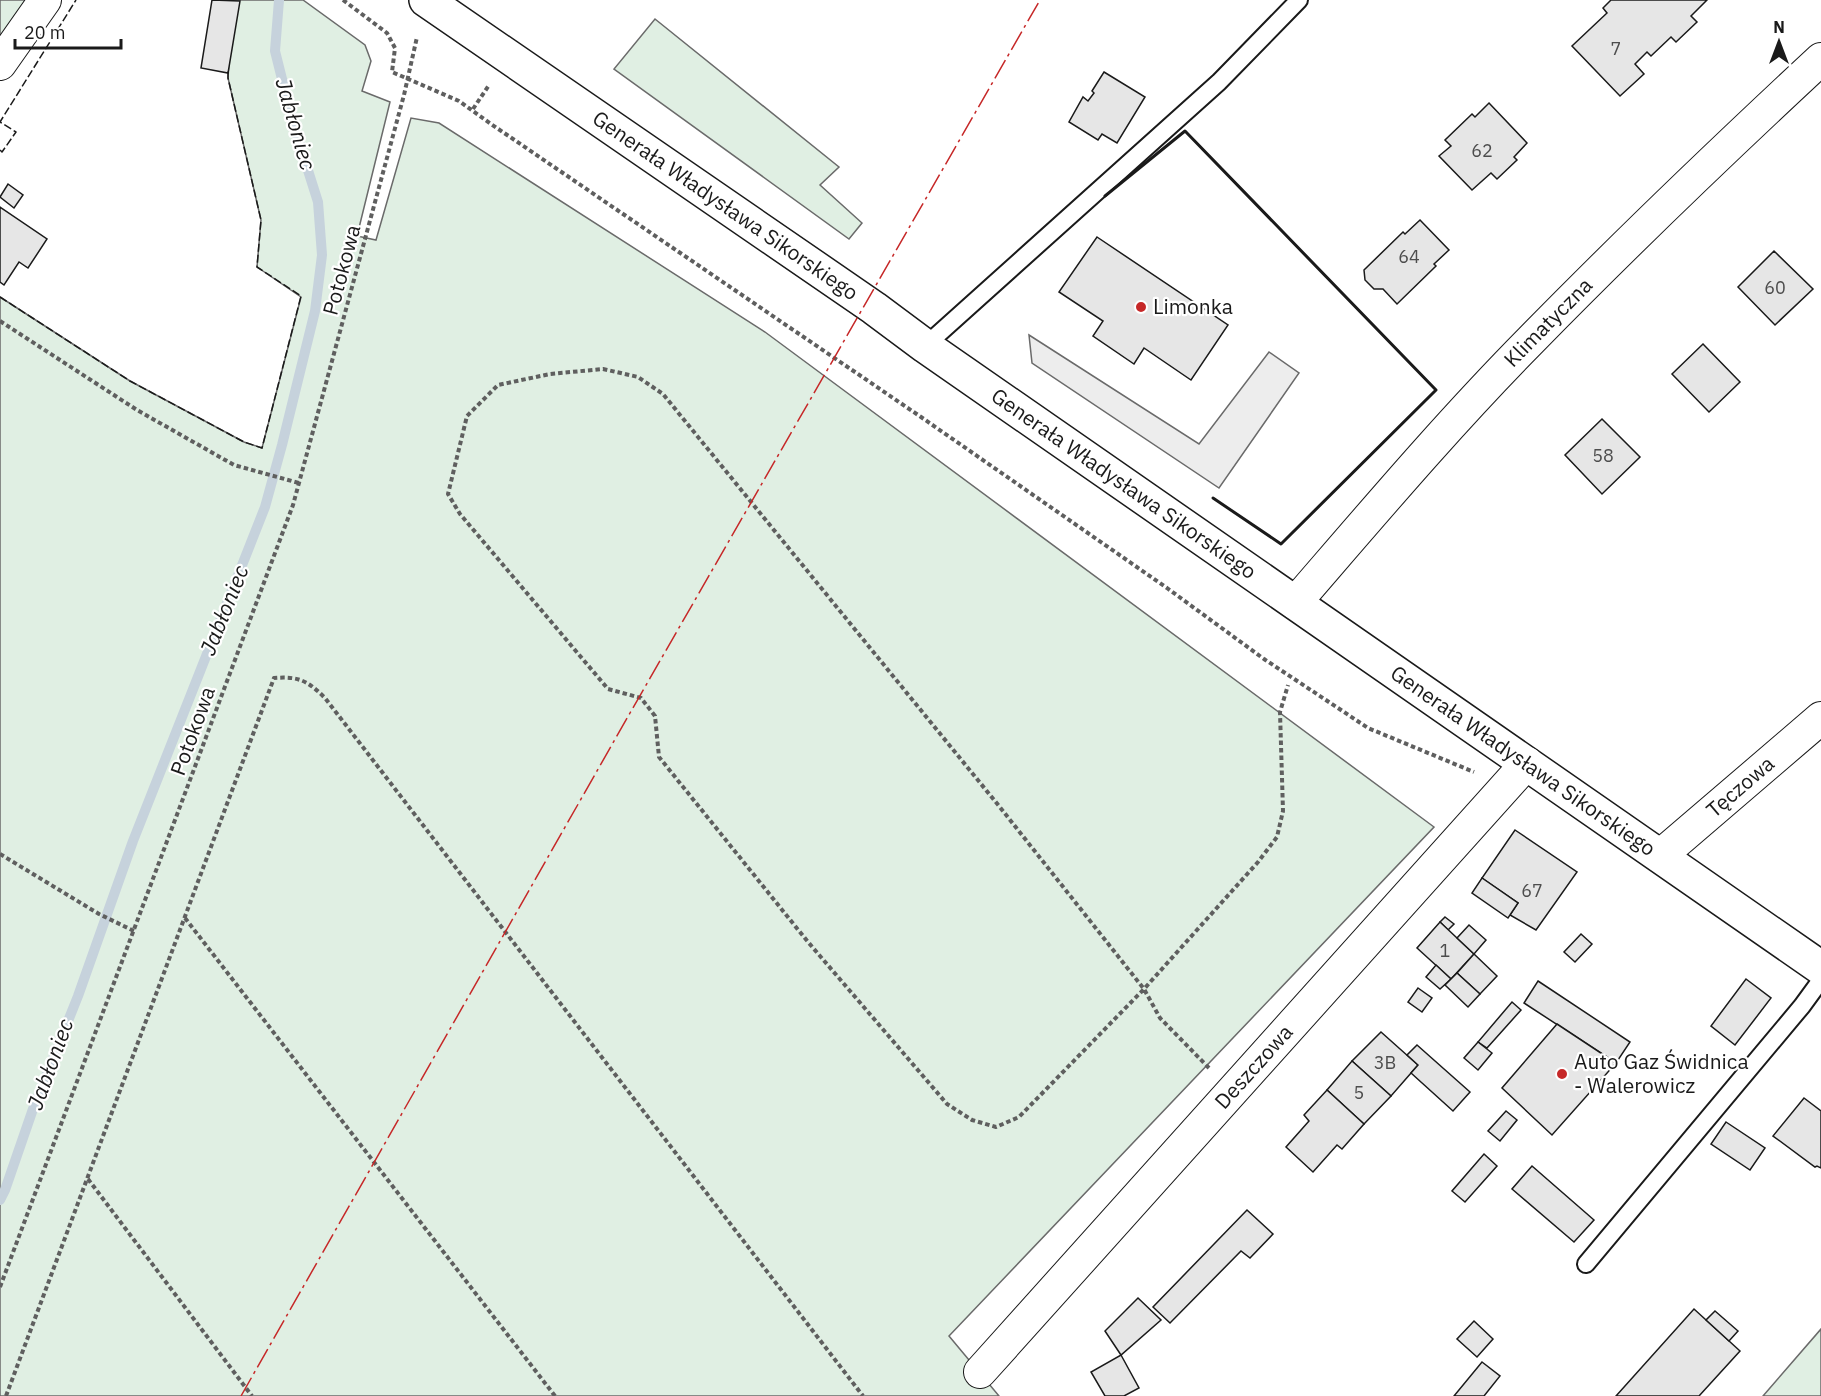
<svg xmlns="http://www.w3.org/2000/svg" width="1821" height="1396" viewBox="0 0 1821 1396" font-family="'IBM Plex Sans',sans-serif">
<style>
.green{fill:#e0efe3;stroke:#6a6a6a;stroke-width:1.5}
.parking{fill:#ededed;stroke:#6a6a6a;stroke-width:1.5}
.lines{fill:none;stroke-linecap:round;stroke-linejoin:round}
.stream{stroke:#c6d2dc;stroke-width:10}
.building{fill:#e6e6e6;stroke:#1a1a1a;stroke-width:1.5}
.service-casing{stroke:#1a1a1a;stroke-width:20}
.minor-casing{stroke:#1a1a1a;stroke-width:34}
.tertiary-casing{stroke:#1a1a1a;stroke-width:36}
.path{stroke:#5f5f5f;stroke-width:4;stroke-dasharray:4.5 3;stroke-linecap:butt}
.service{stroke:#fff;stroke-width:16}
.minor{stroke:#fff;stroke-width:32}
.tertiary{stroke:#fff;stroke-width:33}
.fence{stroke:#1a1a1a;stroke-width:1.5;stroke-dasharray:8 3;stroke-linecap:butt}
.wall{stroke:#1a1a1a;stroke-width:3}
.power{stroke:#c62828;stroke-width:1.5;stroke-dasharray:21 4.5 3 4.5;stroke-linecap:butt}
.poi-dot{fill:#c62828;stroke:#fff;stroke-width:2}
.labels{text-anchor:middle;stroke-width:4.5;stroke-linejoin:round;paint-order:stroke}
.number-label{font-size:18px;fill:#4d4d4d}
.street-label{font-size:21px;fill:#1a1a1a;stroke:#fff}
.poi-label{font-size:21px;fill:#1a1a1a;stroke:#fff;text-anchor:start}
.water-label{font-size:22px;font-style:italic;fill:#1a1a1a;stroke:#fff}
</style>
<rect width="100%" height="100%" fill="#fff"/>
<g class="green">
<polygon points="0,0 26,0 0,41"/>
<polygon points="233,0 303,0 365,45 371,61 362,91 390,102 357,236 376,240 411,118 439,123 765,332 1434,827 949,1336 999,1396 0,1396 0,297 130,381 244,442 262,448 301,297 257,267 261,220 228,78"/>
<polygon points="655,19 839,167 820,185 862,223 849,239 614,69"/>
<polygon points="1821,1329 1821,1396 1763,1396"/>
</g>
<polygon class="parking" points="1029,335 1199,444 1269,352 1299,373 1219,488 1032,363"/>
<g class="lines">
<polyline class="stream" points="0,1200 5,1190 33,1109 78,996 133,841 265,507 282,445 315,311 322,255 318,202 293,123 275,51 279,0"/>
</g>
<g class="building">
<polygon points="212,0 240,1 228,73 201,68"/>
<polygon points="1611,0 1707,0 1691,16 1697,22 1676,42 1671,37 1651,56 1647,52 1635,64 1644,74 1620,96 1572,46 1607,13 1603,8"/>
<polygon points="1104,72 1145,97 1117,143 1102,134 1098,140 1069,122 1083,97 1088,101 1094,93 1092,91"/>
<polygon points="1489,103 1527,143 1514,157 1517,160 1497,179 1491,173 1472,190 1439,156 1451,146 1445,140 1472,114 1475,117"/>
<polygon points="8,184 23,195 14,208 0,197"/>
<polygon points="0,207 47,239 28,268 19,262 4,285 0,282"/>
<polygon points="1420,220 1449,250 1434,264 1436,266 1397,304 1383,289 1374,289 1365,280 1364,270 1403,232 1405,234"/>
<polygon points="1097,237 1228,325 1191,380 1144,348 1134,364 1093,336 1103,321 1059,292"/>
<polygon points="1774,251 1813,289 1775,325 1738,287"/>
<polygon points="1703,344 1740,382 1709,412 1672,374"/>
<polygon points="1602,419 1640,457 1602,494 1565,455"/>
<polygon points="1515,830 1577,872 1536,930 1510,915 1518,903 1482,878"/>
<polygon points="1482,878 1518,903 1508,918 1472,893"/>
<polygon points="1445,917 1454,924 1448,930 1440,922"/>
<polygon points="1440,922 1474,954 1451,979 1417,948"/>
<polygon points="1469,925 1486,940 1474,954 1457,938"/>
<polygon points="1581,934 1592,944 1575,962 1564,952"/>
<polygon points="1474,954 1497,976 1480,994 1457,973"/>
<polygon points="1436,965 1451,979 1440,989 1426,977"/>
<polygon points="1457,973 1480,994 1468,1007 1445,985"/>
<polygon points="1746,979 1771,998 1735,1045 1711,1026"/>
<polygon points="1538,981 1630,1042 1616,1063 1524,1003"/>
<polygon points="1418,988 1432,998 1422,1012 1408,1002"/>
<polygon points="1512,1002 1521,1010 1487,1048 1478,1042"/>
<polygon points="1557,1024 1616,1063 1552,1135 1502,1088"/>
<polygon points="1381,1032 1418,1065 1391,1096 1352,1061"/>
<polygon points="1478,1042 1492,1053 1478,1070 1464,1058"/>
<polygon points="1417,1045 1470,1092 1453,1111 1411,1073 1418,1065 1407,1055"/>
<polygon points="1352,1061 1391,1096 1364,1124 1327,1090"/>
<polygon points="1327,1090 1364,1124 1342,1149 1337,1145 1313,1172 1286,1147 1309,1121 1304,1115"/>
<polygon points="1804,1098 1821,1111 1821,1168 1817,1166 1815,1167 1773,1136"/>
<polygon points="1506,1111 1517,1120 1500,1141 1488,1131"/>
<polygon points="1726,1122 1765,1148 1750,1170 1711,1144"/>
<polygon points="1484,1154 1497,1166 1465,1202 1452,1191"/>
<polygon points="1532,1166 1594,1220 1574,1242 1512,1189"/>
<polygon points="1247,1210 1273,1234 1250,1258 1241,1251 1170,1323 1153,1307"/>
<polygon points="1138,1298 1161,1320 1121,1355 1105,1331"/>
<polygon points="1694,1309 1740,1351 1699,1396 1616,1396"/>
<polygon points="1715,1311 1738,1331 1729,1341 1706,1320"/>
<polygon points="1474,1321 1493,1339 1477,1357 1457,1339"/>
<polygon points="1121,1355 1139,1388 1124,1396 1105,1396 1091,1372"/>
<polygon points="1482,1362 1500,1376 1484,1396 1454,1396"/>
</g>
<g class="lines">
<g class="service-casing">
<g id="service">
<polyline points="925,346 1219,82 1299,0"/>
<polyline points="1586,1264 1802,1006 1821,980"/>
</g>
</g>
<g class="minor-casing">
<g id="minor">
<polyline points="0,64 45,0"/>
<path id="s1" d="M1295,603C1372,514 1448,424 1531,340C1625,244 1722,151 1821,59"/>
<path id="s2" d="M1660,856L1821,718"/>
<path id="s3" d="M980,1372L1527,763"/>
</g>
</g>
<g class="tertiary-casing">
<g id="tertiary">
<path id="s4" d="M426,0L874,308L925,346L1821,968"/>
</g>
</g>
<g class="path">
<polyline points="343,0 387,33 395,48 392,72 459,101 491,124 921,417 1167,588 1264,659 1344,712 1368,728 1474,772"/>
<polyline points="473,109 489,85"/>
<polyline points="0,321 137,410 234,465 299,483"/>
<polyline points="0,854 99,914 134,931"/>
<polyline points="185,918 555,1396"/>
<polyline points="1209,1068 1160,1018 1144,989 999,806 663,394 638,377 603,369 550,374 498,385 467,416 448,494 460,514 608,689 641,698 655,716 659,757 808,942 947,1104 972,1120 996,1127 1019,1117 1144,989 1258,862 1277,837 1283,811 1280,712 1288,685"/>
<polyline points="88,1179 252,1396"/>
<polyline points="0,1287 293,505 404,95 417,37"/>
<path d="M6,1396L274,678C299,676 308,681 325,698L863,1396"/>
</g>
<use href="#service" class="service"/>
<use href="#minor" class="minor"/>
<use href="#tertiary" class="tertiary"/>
<g class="fence">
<polyline points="0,150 2,152 16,132 0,122 76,0"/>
<polyline points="0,297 130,381 244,442 262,448 301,296 257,267 261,220 228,78 228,69"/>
</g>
<polyline class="wall" points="1105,196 1185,131 1436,390 1281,544 1213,498"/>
<polyline class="power" points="241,1396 630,713 1040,0"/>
</g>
<g class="poi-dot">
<circle cx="1141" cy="307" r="6"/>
<circle cx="1562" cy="1074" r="6"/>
</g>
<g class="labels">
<g class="number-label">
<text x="1616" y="55">7</text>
<text x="1482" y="157">62</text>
<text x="1409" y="263">64</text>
<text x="1775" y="294">60</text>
<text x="1603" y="462">58</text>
<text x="1532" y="897">67</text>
<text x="1445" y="957">1</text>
<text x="1385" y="1069">3B</text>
<text x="1359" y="1099">5</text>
</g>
<g class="street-label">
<text dy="7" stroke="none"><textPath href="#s4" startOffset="363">Generała Władysława Sikorskiego</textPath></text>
<text transform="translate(342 270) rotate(-75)" y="7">Potokowa</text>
<text dy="7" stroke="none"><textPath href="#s1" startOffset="378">Klimatyczna</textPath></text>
<text dy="7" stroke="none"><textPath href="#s4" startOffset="849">Generała Władysława Sikorskiego</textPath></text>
<text transform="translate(193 731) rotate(-70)" y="7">Potokowa</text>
<text dy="7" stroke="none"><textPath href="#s4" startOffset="1335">Generała Władysława Sikorskiego</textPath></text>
<text dy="7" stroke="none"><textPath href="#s2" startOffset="106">Tęczowa</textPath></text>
<text dy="7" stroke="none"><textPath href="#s3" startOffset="410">Deszczowa</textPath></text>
</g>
<g class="poi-label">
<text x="1153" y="314">Limonka</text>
<text x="1574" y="1069">Auto Gaz Świdnica<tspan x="1574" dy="24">- Walerowicz</tspan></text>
</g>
<g class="water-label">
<text transform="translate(296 124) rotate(74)" y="8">Jabłoniec</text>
<text transform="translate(224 610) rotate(-68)" y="8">Jabłoniec</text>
<text transform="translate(50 1064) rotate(-70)" y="8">Jabłoniec</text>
</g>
</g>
<g transform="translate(1779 42)" stroke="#ffffff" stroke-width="4.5" paint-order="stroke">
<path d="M0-4.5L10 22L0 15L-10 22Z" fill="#1a1a1a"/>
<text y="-9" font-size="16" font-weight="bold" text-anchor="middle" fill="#1a1a1a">N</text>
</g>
<path d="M15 39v9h106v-9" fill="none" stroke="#1a1a1a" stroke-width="3"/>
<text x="24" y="39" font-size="18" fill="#1a1a1a" stroke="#ffffff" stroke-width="4.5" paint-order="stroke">20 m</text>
</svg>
